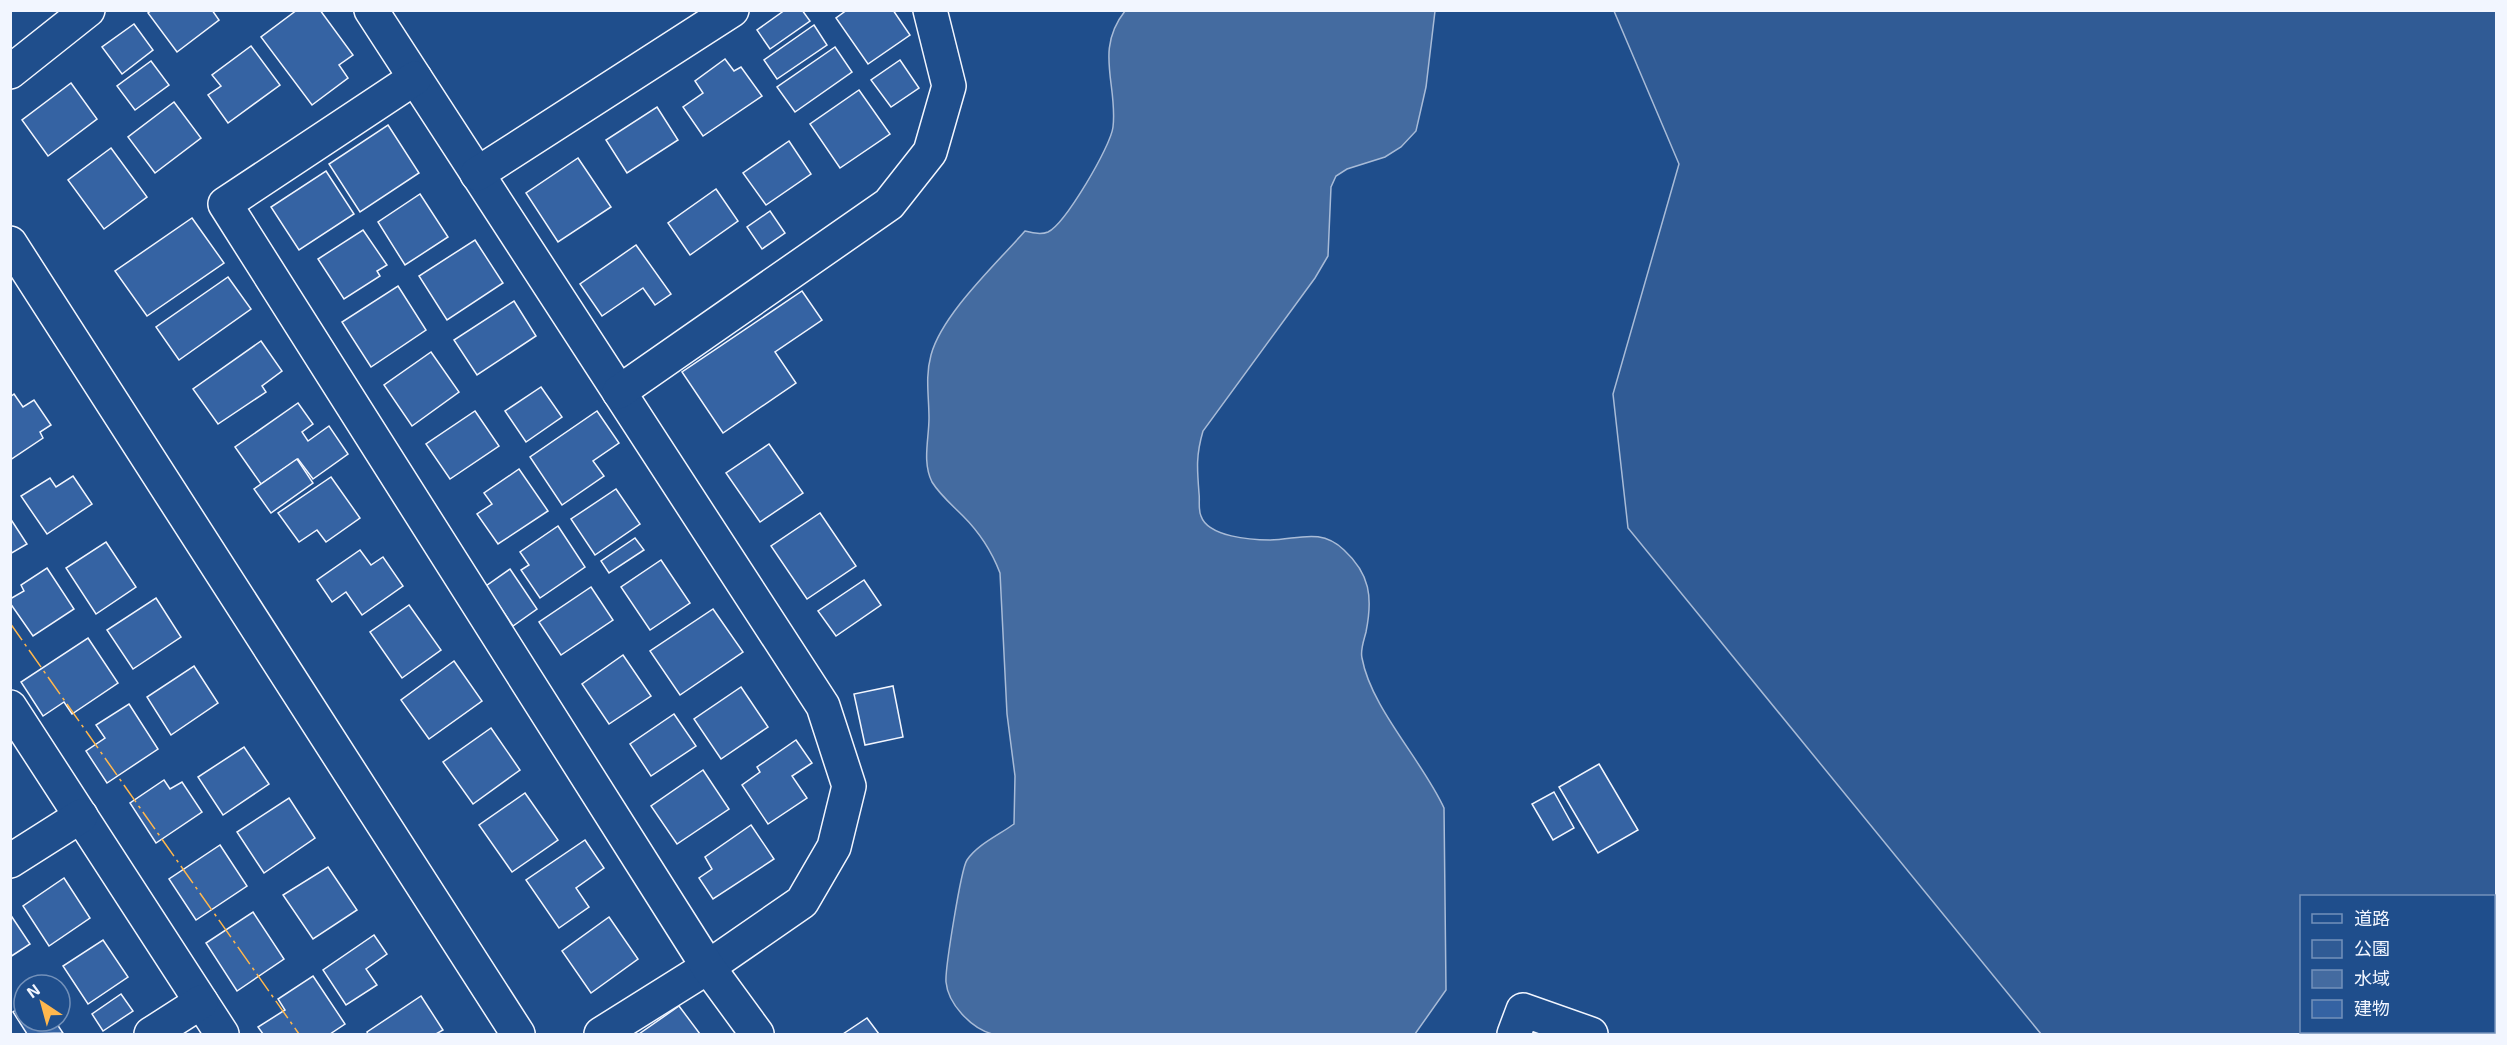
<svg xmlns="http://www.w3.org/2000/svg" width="2507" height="1045" viewBox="0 0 2507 1045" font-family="'Exo 2','Noto Sans JP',sans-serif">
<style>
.green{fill:#305b95;stroke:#a8bbd7;stroke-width:1.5;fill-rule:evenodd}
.water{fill:#446ba0;stroke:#a8bbd7;stroke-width:1.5}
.building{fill:#3563a3;stroke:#f2f6ff;stroke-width:1.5}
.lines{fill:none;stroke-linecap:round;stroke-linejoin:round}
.minor-casing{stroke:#f2f6ff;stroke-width:36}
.minor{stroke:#1f4e8c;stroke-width:33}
.power{stroke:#ffb74d;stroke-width:1.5;stroke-dasharray:21 4.5 3 4.5;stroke-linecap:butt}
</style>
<rect width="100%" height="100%" fill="#1f4e8c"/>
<path class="green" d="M1614,11H2496V1034H2041L1628,528L1613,394L1679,164ZM2302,896H2494V1032H2302Z"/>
<path class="water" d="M1125,11H1435L1426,87L1416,131L1401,147L1385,157L1347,169L1336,176L1331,187L1328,256L1315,278L1203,431C1196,455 1197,468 1199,493C1200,500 1198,510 1201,516C1208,537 1252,540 1270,540C1297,540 1320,527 1344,550C1370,574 1373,597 1366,632C1364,640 1360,650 1362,658C1371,708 1422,760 1444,808L1446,990L1415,1034H992C971,1028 948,1004 946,982C945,969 961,869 967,860C978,844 999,835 1014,824L1015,776L1007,714L1000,573C992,552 979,532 963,516C952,505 940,495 932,482C922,462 929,439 929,418C929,396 925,377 931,355C942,314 997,263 1025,231C1032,233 1041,235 1048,232C1065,224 1111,146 1113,127C1118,85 1094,50 1125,11Z"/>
<g class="building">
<polygon points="152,10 212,10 219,20 177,52 148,13"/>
<polygon points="297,10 320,10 353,55 339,65 348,78 312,105 261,37"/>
<polygon points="785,10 802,10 810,21 770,49 757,30"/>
<polygon points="847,10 893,10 910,35 868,64 836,18"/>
<polygon points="134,24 153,50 122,74 102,47"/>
<polygon points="814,25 827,45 777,79 764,60"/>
<polygon points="251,46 280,85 228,123 208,95 221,86 212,75"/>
<polygon points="835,47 852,72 795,112 777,87"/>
<polygon points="725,59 734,71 741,67 762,96 703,136 683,107 703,93 695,81"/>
<polygon points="900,60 919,88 891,107 871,80"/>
<polygon points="151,61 169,85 135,110 117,86"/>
<polygon points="71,83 97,119 48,156 22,120"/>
<polygon points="859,90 890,134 840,168 810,124"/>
<polygon points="174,102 201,138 155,173 128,137"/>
<polygon points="657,107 678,140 627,173 606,140"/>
<polygon points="388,125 419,173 360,212 329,164"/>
<polygon points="789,141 811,174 766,205 743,173"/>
<polygon points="111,148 147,197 104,229 68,180"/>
<polygon points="578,158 611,207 558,242 526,193"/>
<polygon points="326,171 354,214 299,250 271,207"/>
<polygon points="716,189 738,221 690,255 668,223"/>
<polygon points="420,194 448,237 405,265 378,222"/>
<polygon points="770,211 785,233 762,249 747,227"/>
<polygon points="192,218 224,263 147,316 115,271"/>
<polygon points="363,230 387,265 377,271 380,276 344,299 318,259"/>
<polygon points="475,240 503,283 447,320 419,276"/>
<polygon points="636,245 671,294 655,305 643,288 602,316 580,284"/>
<polygon points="228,277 251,309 179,360 156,327"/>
<polygon points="398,286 426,330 371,367 342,322"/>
<polygon points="802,291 822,320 775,352 796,383 723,433 682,372"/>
<polygon points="514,301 536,336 477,375 454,340"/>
<polygon points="261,341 282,371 262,386 266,392 218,424 193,389"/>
<polygon points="431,352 459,392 412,426 384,385"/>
<polygon points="541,387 562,417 526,442 505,411"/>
<polygon points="14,394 23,407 34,400 51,425 40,432 43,438 10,460 10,397"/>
<polygon points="298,403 313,424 302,432 308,441 329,426 348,454 313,479 298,459 261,484 235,447"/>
<polygon points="475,411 499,446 450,479 426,444"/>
<polygon points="597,411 619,443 593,461 604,476 562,505 530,457"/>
<polygon points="769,444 803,493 760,522 726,473"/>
<polygon points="297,459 313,483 271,513 254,489"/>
<polygon points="519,469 548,511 498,544 477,514 492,504 484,493"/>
<polygon points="73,476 92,504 47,534 21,496 50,478 56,487"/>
<polygon points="331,477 360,518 326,542 317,530 299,542 278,513"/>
<polygon points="616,489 640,524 595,555 571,519"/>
<polygon points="820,513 856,566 807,599 771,546"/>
<polygon points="10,518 27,544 10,554"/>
<polygon points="558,526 585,567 540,598 521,570 529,565 520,552"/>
<polygon points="635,538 644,550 609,573 601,561"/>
<polygon points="106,542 136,587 96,614 66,568"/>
<polygon points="360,550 371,565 383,557 403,586 362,615 346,592 332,602 317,580"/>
<polygon points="661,560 690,603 650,630 621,587"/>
<polygon points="47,568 74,609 33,636 10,603 10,599 24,591 21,585"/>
<polygon points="510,569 537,609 513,626 486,586"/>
<polygon points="864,580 881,605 836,636 818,611"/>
<polygon points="591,587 613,620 561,655 539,622"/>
<polygon points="156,598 181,637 133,669 107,630"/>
<polygon points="409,605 441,650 402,678 370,632"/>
<polygon points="713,609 743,652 680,695 650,651"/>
<polygon points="88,638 118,683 72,714 64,702 43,716 21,682"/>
<polygon points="623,655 651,696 609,724 582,684"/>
<polygon points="454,661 482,701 429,739 401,700"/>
<polygon points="194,666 218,703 171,735 147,697"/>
<polygon points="893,686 903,737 865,745 854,694"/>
<polygon points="741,687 768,727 721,759 694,719"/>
<polygon points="129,704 158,749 107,783 86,751 105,738 96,725"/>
<polygon points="674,714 696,746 651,776 630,744"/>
<polygon points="491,728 520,770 473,804 443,762"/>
<polygon points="796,740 812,763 792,776 807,798 768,824 742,785 760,772 757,767"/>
<polygon points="244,747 269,784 223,815 198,777"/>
<polygon points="1599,764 1638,830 1598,853 1559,787"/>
<polygon points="703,770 729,809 677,844 651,806"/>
<polygon points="164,780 170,789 182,782 202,812 156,843 130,803"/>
<polygon points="1554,792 1574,828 1553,840 1532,804"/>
<polygon points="525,793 558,840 512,872 479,825"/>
<polygon points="289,798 315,838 264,873 237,832"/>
<polygon points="751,825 774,859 713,899 699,878 712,869 705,857"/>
<polygon points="585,840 604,868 576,888 589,907 559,928 526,880"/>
<polygon points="220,845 247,886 196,920 169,879"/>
<polygon points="328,867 357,910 313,939 283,895"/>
<polygon points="64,878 90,918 49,946 23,906"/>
<polygon points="253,912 284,959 237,991 206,943"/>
<polygon points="10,914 30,944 10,957"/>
<polygon points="609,917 638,959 591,993 562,951"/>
<polygon points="374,935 387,954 366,969 377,985 346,1005 323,970"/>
<polygon points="103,940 128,977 88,1004 63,966"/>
<polygon points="313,976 345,1024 330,1034 263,1034 258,1027 285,1010 278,999"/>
<polygon points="121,994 133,1011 103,1031 92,1014"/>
<polygon points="421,996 443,1030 436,1034 368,1034 367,1032"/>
<polygon points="24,1004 24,1021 55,1021 63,1033 27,1034 13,1012"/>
<polygon points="679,1006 700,1034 639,1034"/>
<polygon points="867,1018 879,1034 843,1034"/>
</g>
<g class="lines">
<g class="minor-casing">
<g id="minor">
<polyline points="371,10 823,706 849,786 834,847 802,902 708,967 601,1034"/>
<polyline points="10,72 88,10"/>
<polyline points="415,78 225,204 708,967 757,1034"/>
<polyline points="477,174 732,10"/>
<polyline points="10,243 518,1034"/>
<polyline points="619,392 889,204 930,152 949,86 930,10"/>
<polyline points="10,707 222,1034"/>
<polyline points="10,861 81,816"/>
<polyline points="151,1034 201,1002"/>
<polyline points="1514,1034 1523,1010 1591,1034"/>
</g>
</g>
<use href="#minor" class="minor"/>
<polyline class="power" points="10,623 299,1034"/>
</g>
<rect width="2507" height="1045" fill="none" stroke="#f2f6ff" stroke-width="24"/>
<rect x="2300" y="895" width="195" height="138" fill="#1f4e8c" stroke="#7391ba" stroke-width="1.5"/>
<rect x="2312" y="914" width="30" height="9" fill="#1f4e8c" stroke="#7391ba" stroke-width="1.5"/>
<text x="2354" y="925" font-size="18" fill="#f2f6ff">道路</text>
<rect x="2312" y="940" width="30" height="18" fill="#305b95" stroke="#7391ba" stroke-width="1.5"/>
<text x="2354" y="955" font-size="18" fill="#f2f6ff">公園</text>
<rect x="2312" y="970" width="30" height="18" fill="#446ba0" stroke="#7391ba" stroke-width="1.5"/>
<text x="2354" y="985" font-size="18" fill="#f2f6ff">水域</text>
<rect x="2312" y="1000" width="30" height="18" fill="#3563a3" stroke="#7391ba" stroke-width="1.5"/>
<text x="2354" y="1015" font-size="18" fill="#f2f6ff">建物</text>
<g transform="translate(42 1003) rotate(324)"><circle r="28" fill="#1f4e8c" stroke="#7391ba" stroke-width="1.5"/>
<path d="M0-4.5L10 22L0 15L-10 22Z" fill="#ffb74d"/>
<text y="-9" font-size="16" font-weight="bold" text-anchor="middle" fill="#f2f6ff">N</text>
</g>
</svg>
